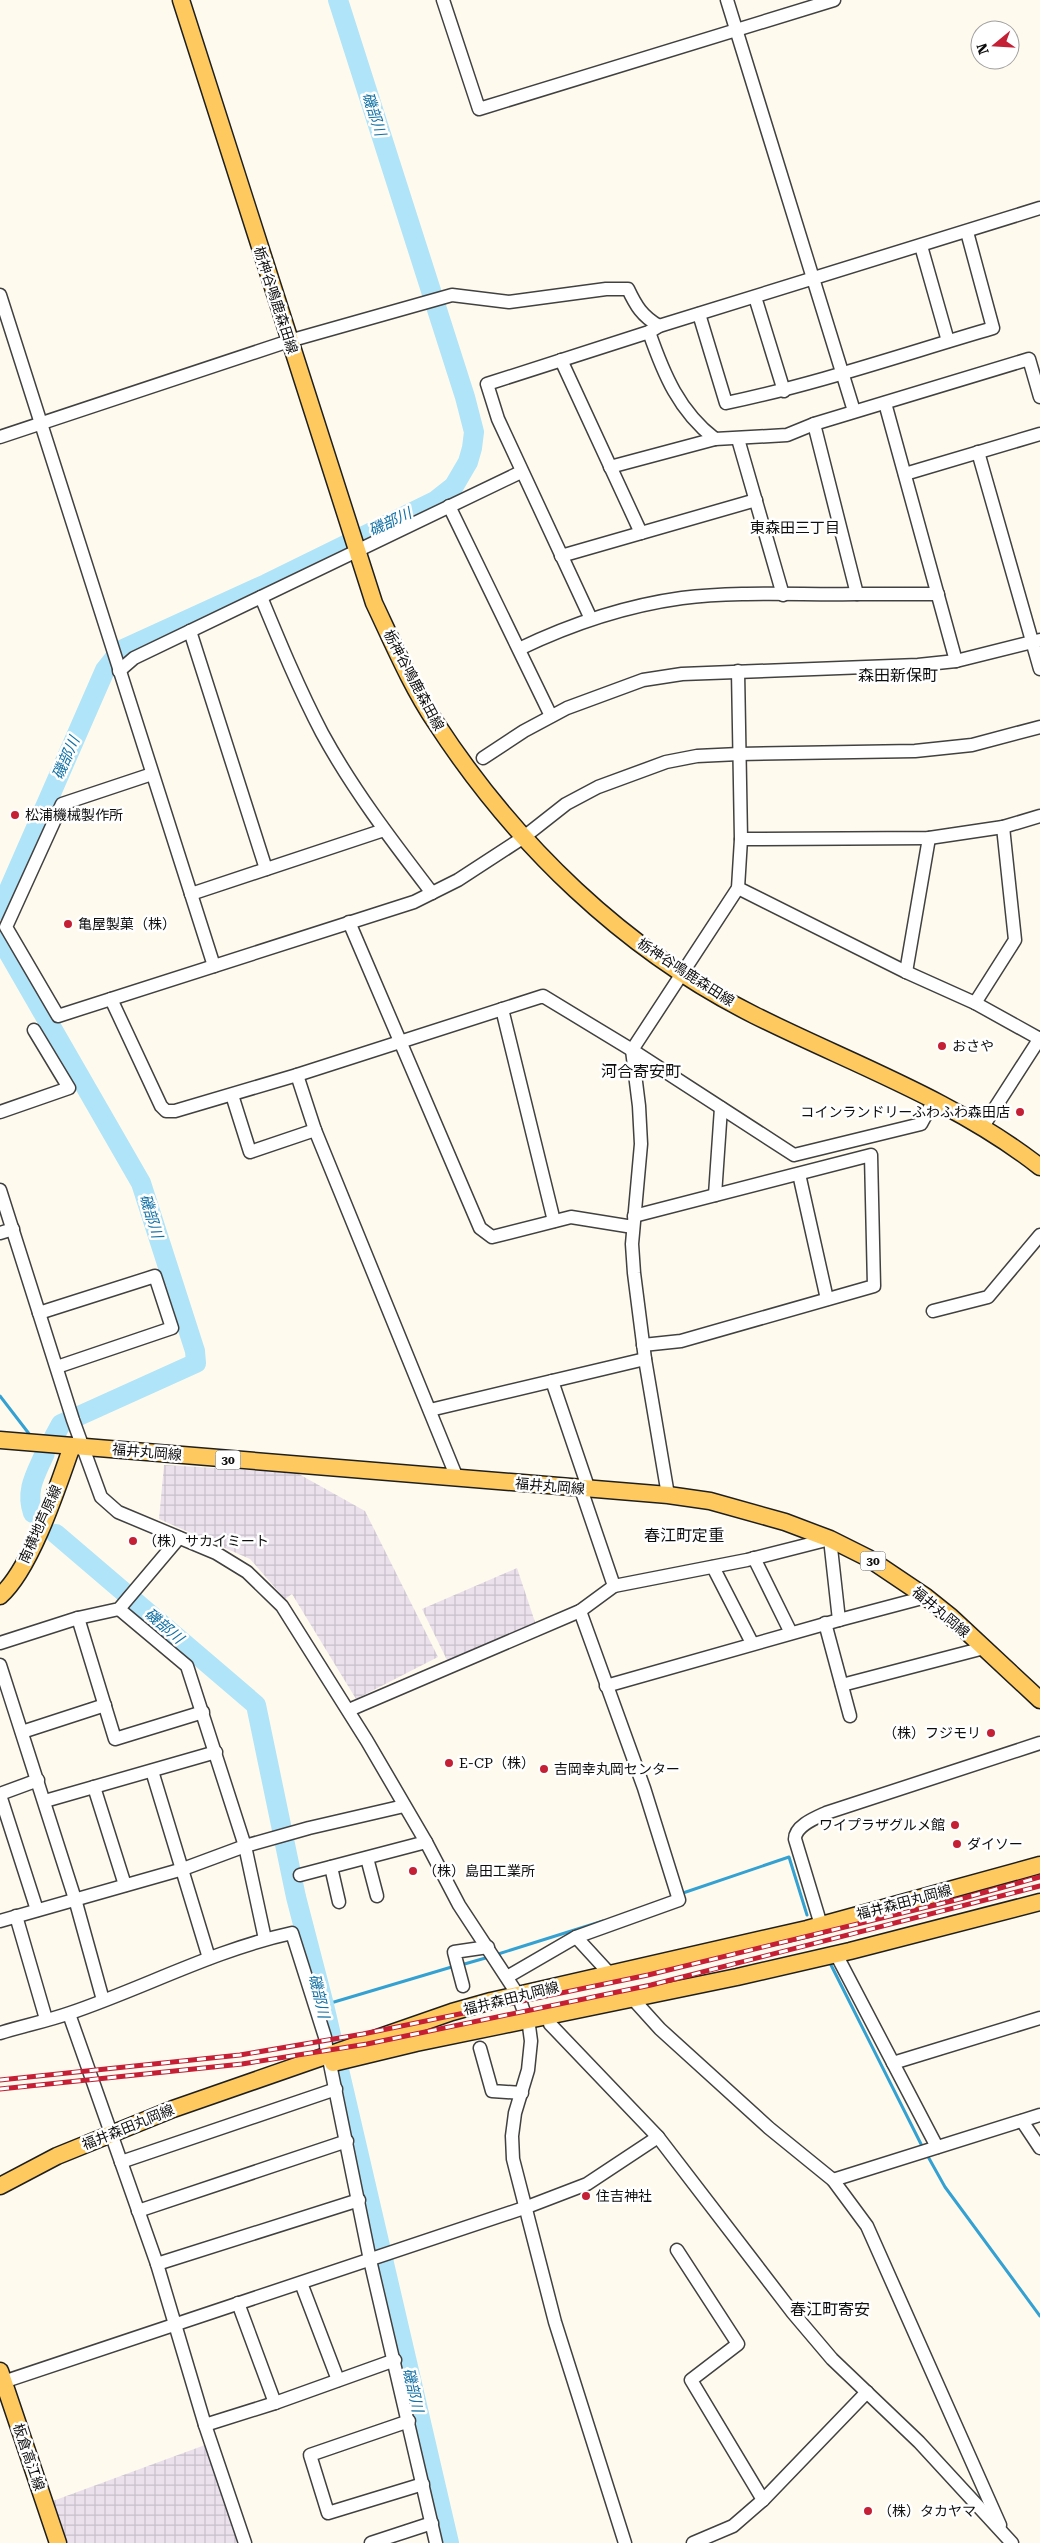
<svg xmlns="http://www.w3.org/2000/svg" width="1040" height="2543" viewBox="0 0 1040 2543" font-family="'Roboto Serif','Noto Sans JP',serif">
<style>
.industrial{fill:url(#industrial-grid)}
.lines{fill:none;stroke-linecap:round;stroke-linejoin:round}
.stream{stroke:#34a1d3;stroke-width:3}
.river{stroke:#b0e4f9;stroke-width:20}
.minor-casing{stroke:#414141;stroke-width:15}
.major-casing{stroke:#1f1f1f;stroke-width:19}
.minor{stroke:#fff;stroke-width:12}
.major{stroke:#feca5f;stroke-width:16}
.rail-casing{stroke:#c41f35;stroke-width:5}
.rail{stroke:#fff;stroke-width:3;stroke-dasharray:9;stroke-linecap:butt}
.poi-dot{fill:#c41f35;stroke:#fff;stroke-width:2}
.labels{text-anchor:middle;stroke-width:5;stroke-linejoin:round;paint-order:stroke}
.shield{fill:#fff;stroke:#565656;stroke-width:1}
.shield-label{font-size:12px;font-weight:bold;fill:#0e0e0e}
.street-label{font-size:14px;fill:#0e0e0e;stroke:#fff}
.poi-label{font-size:14px;fill:#0e0e0e;stroke:#fff;text-anchor:start}
.water-label{font-size:15px;font-style:italic;fill:#1171a5;stroke:#fff}
.neighbourhood-label{font-size:15px;fill:#0e0e0e;stroke:#fff}
.quarter-label{font-size:16px;fill:#0e0e0e;stroke:#fff}
</style>
<defs>
<pattern id="industrial-grid" width="8" height="8" patternUnits="userSpaceOnUse" patternTransform="scale(1.25)"><rect width="8" height="8" fill="#ebe1ed"/><path d="M0 4h8M4 0v8" fill="none" stroke="#c8c0ca"/></pattern>
</defs>
<rect width="100%" height="100%" fill="#fffaee"/>
<g class="industrial">
<polygon points="164,1465 297,1473 365,1511 438,1657 356,1699 292,1594 285,1599 250,1559 159,1519"/>
<polygon points="517,1568 536,1625 447,1660 422,1609"/>
<polygon points="205,2445 238,2543 62,2543 50,2502"/>
</g>
<g class="lines">
<g class="stream">
<polyline points="0,1396 30,1435"/>
<polyline points="680,1894 789,1857 807,1915"/>
<polyline points="495,1955 603,1921"/>
<polyline points="461,1965 489,1957"/>
<polyline points="831,1965 923,2148"/>
<polyline points="324,2005 455,1966"/>
<polyline points="926,2153 945,2187 1040,2316"/>
</g>
<g class="river">
<polyline points="0,910 105,670 121,650 266,584 435,501 454,486 468,462 472,448 474,432 465,397 338,0"/>
<polyline points="0,938 141,1183 195,1351 196,1363 61,1424 54,1437"/>
<path d="M33,1513C25,1490 36,1474 45,1453"/>
<polyline points="56,1534 256,1705 296,1897 324,2005 449,2543"/>
</g>
<g class="minor-casing">
<g id="minor">
<polyline points="443,0 479,109 834,0"/>
<polyline points="727,0 854,411"/>
<polyline points="921,246 948,341"/>
<polyline points="0,295 214,966"/>
<polyline points="755,297 784,391"/>
<path d="M699,314L726,403C817,384 904,354 993,328L967,232"/>
<path d="M649,332C664,375 679,411 715,439L787,435L814,424"/>
<polyline points="561,360 641,533"/>
<polyline points="885,403 956,661"/>
<path d="M0,437L289,341L452,295L509,302L606,289H628C636,306 642,316 659,326"/>
<polyline points="738,439 783,595"/>
<polyline points="978,452 1040,669"/>
<polyline points="610,467 715,439"/>
<polyline points="905,474 1040,434"/>
<polyline points="449,506 551,716"/>
<polyline points="561,556 756,500"/>
<polyline points="938,594 857,594 814,424 1029,359 1040,397"/>
<path d="M261,597C280,643 299,689 322,733C353,790 393,842 432,893"/>
<polyline points="591,619 498,419 487,384 649,332 659,326 1040,208"/>
<polyline points="190,631 266,869"/>
<path d="M519,649C571,624 624,606 682,598C739,591 800,595 857,594"/>
<polyline points="119,671 134,658 521,472"/>
<polyline points="483,758 524,731 567,708 643,680 682,674 918,665 956,661 1040,640"/>
<polyline points="152,774 62,804 6,927 58,1016 414,902 458,880 524,837 566,804 598,787 666,762 697,756 739,754 915,751 972,745 1040,727"/>
<polyline points="741,839 929,838 1003,827 1040,816"/>
<polyline points="738,888 906,972 975,1003 1040,1039"/>
<polyline points="191,894 384,830"/>
<polyline points="349,922 480,1228 492,1237 571,1217 633,1227"/>
<polyline points="906,972 929,838"/>
<polyline points="111,999 161,1106 166,1111 175,1111 297,1075 543,996 632,1050 794,1155 921,1124 934,1100"/>
<polyline points="975,1003 1015,940 1003,827"/>
<polyline points="502,1009 554,1221"/>
<polyline points="297,1075 315,1130 457,1478"/>
<polyline points="232,1095 250,1152 315,1130"/>
<polyline points="0,1112 69,1088 34,1030"/>
<polyline points="982,1128 1040,1038"/>
<polyline points="799,1174 827,1299"/>
<polyline points="0,1190 73,1420 101,1497 118,1512 216,1553 247,1572 282,1606 367,1741 426,1842 459,1905 518,1995 529,2026 531,2041 528,2070 515,2113 512,2136 513,2159 555,2322 625,2543"/>
<polyline points="715,1195 721,1108"/>
<polyline points="634,1216 871,1155 874,1286 681,1341 643,1345"/>
<polyline points="0,1233 13,1229"/>
<polyline points="933,1311 988,1297 1040,1235"/>
<polyline points="39,1313 155,1276 172,1328 57,1367"/>
<polyline points="552,1381 589,1490"/>
<polyline points="430,1410 645,1359"/>
<polyline points="668,1495 645,1359 634,1273 632,1244 641,1144 639,1106 632,1050 738,888 741,839 738,671"/>
<polyline points="754,1558 791,1633"/>
<polyline points="713,1567 752,1643"/>
<polyline points="119,1609 187,1666 245,1846 265,1939"/>
<polyline points="78,1618 115,1739 203,1712"/>
<polyline points="839,1620 926,1597"/>
<polyline points="825,1623 850,1716"/>
<polyline points="0,1643 78,1618 119,1609 179,1538"/>
<polyline points="0,1665 75,1899 103,2000"/>
<polyline points="842,1685 984,1648"/>
<polyline points="606,1686 839,1620 830,1539 747,1560 614,1586"/>
<polyline points="349,1710 580,1611 614,1586 581,1489"/>
<polyline points="22,1732 105,1705"/>
<polyline points="152,1771 209,1958"/>
<polyline points="94,1787 125,1885"/>
<polyline points="0,1794 38,1780"/>
<polyline points="0,1795 37,1910"/>
<polyline points="45,1801 216,1752"/>
<polyline points="367,1858 377,1896"/>
<polyline points="331,1867 339,1902"/>
<polyline points="300,1875 426,1842"/>
<polyline points="16,1916 46,2019"/>
<polyline points="0,1921 183,1869 245,1846 309,1828 404,1806"/>
<path d="M821,1925L795,1839C795,1826 815,1818 826,1813L1040,1743"/>
<polyline points="576,1937 610,1974"/>
<polyline points="836,1954 937,2147"/>
<polyline points="507,1977 576,1937 679,1900 644,1788 580,1611"/>
<polyline points="463,1986 454,1952 488,1947"/>
<polyline points="632,1998 660,2029 769,2128 833,2180 867,2226 1000,2525"/>
<polyline points="69,2014 111,2133"/>
<polyline points="548,2015 550,2024 658,2137 793,2313 832,2359 919,2442 1012,2543"/>
<path d="M0,2033C23,2026 47,2021 70,2013C144,1988 214,1950 292,1933L325,2037L327,2054"/>
<polyline points="480,2048 492,2091 522,2093"/>
<polyline points="893,2063 1040,2018"/>
<polyline points="330,2064 370,2260 436,2543"/>
<polyline points="1022,2121 1040,2148"/>
<polyline points="114,2142 157,2264 205,2425 245,2543"/>
<polyline points="121,2162 336,2089"/>
<polyline points="833,2180 1040,2115"/>
<polyline points="138,2211 347,2141"/>
<polyline points="677,2250 738,2344 691,2380 763,2500"/>
<polyline points="157,2264 359,2200"/>
<polyline points="301,2283 338,2380"/>
<polyline points="238,2303 275,2403"/>
<polyline points="0,2383 527,2207 587,2184 658,2137"/>
<polyline points="409,2421 310,2455 328,2513 423,2484"/>
<polyline points="205,2425 275,2403 395,2360"/>
<polyline points="371,2543 432,2523"/>
<polyline points="693,2543 733,2526 763,2500 867,2392"/>
</g>
</g>
<g class="major-casing">
<g id="major">
<path d="M181,0L374,603C393,643 411,686 436,723C515,844 624,950 754,1015C850,1063 955,1100 1040,1167"/>
<polyline points="0,1440 668,1495 710,1501 785,1522 830,1539 868,1558 926,1597 951,1617 1040,1700"/>
<path d="M0,1596C31,1569 58,1486 72,1446"/>
<polyline points="333,2063 416,2043 737,1977 850,1951 1040,1902"/>
<polyline points="0,2186 57,2156 173,2109 452,2012 491,2001 807,1929 1040,1865"/>
<polyline points="0,2371 58,2543"/>
</g>
</g>
<use href="#minor" class="minor"/>
<use href="#major" class="major"/>
<g class="rail-casing">
<g id="rail">
<polyline points="0,2080 240,2055 363,2034 648,1975 964,1898 1040,1877"/>
<polyline points="0,2089 242,2064 367,2044 651,1985 1040,1886"/>
</g>
</g>
<use href="#rail" class="rail"/>
</g>
<g class="poi-dot">
<circle cx="15" cy="815" r="5"/>
<circle cx="68" cy="924" r="5"/>
<circle cx="942" cy="1046" r="5"/>
<circle cx="1020" cy="1112" r="5"/>
<circle cx="133" cy="1541" r="5"/>
<circle cx="991" cy="1733" r="5"/>
<circle cx="449" cy="1763" r="5"/>
<circle cx="544" cy="1769" r="5"/>
<circle cx="955" cy="1825" r="5"/>
<circle cx="957" cy="1844" r="5"/>
<circle cx="413" cy="1871" r="5"/>
<circle cx="586" cy="2196" r="5"/>
<circle cx="868" cy="2511" r="5"/>
</g>
<g class="labels">
<g class="shield">
<rect x="215.5" y="1450.5" width="25" height="19" rx="4"/>
<rect x="860.5" y="1551.5" width="25" height="19" rx="4"/>
</g>
<g class="shield-label">
<text x="228" y="1464">30</text>
<text x="873" y="1565">30</text>
</g>
<g class="street-label">
<text transform="translate(276 300) rotate(72)" y="5">栃神谷鳴鹿森田線</text>
<text transform="translate(414 680) rotate(62)" y="5">栃神谷鳴鹿森田線</text>
<text transform="translate(686 972) rotate(33)" y="5">栃神谷鳴鹿森田線</text>
<text transform="translate(147 1452) rotate(5)" y="5">福井丸岡線</text>
<text transform="translate(550 1486) rotate(5)" y="5">福井丸岡線</text>
<text transform="translate(40 1524) rotate(-66)" y="5">南横地芦原線</text>
<text transform="translate(941 1612) rotate(40)" y="5">福井丸岡線</text>
<text transform="translate(904 1902) rotate(-15)" y="5">福井森田丸岡線</text>
<text transform="translate(511 1998) rotate(-14)" y="5">福井森田丸岡線</text>
<text transform="translate(128 2127) rotate(-22)" y="5">福井森田丸岡線</text>
<text transform="translate(29 2457) rotate(71)" y="5">板倉高江線</text>
</g>
<g class="poi-label">
<text x="25" y="820">松浦機械製作所</text>
<text x="78" y="929">亀屋製菓（株）</text>
<text x="952" y="1051">おさや</text>
<text x="1010" y="1117" text-anchor="end">コインランドリーふわふわ森田店</text>
<text x="143" y="1546">（株）サカイミート</text>
<text x="981" y="1738" text-anchor="end">（株）フジモリ</text>
<text x="459" y="1768">E-CP（株）</text>
<text x="554" y="1774">吉岡幸丸岡センター</text>
<text x="945" y="1830" text-anchor="end">ワイプラザグルメ館</text>
<text x="967" y="1849">ダイソー</text>
<text x="423" y="1876">（株）島田工業所</text>
<text x="596" y="2201">住吉神社</text>
<text x="878" y="2516">（株）タカヤマ</text>
</g>
<g class="water-label">
<text transform="translate(374 114) rotate(72)" y="5">磯部川</text>
<text transform="translate(390 522) rotate(-25)" y="5">磯部川</text>
<text transform="translate(66 758) rotate(-66)" y="5">磯部川</text>
<text transform="translate(151 1216) rotate(73)" y="5">磯部川</text>
<text transform="translate(164 1626) rotate(40)" y="5">磯部川</text>
<text transform="translate(319 1996) rotate(77)" y="5">磯部川</text>
<text transform="translate(413 2390) rotate(77)" y="5">磯部川</text>
</g>
<g class="neighbourhood-label">
<text x="795" y="533">東森田三丁目</text>
</g>
<g class="quarter-label">
<text x="898" y="681">森田新保町</text>
<text x="641" y="1077">河合寄安町</text>
<text x="684" y="1541">春江町定重</text>
<text x="830" y="2315">春江町寄安</text>
</g>
</g>
<g transform="translate(995 45) rotate(252)"><circle r="24" fill="#ffffff" stroke="#9f9f9f"/>
<path d="M0-4L9 19L0 12L-9 19Z" fill="#c41f35"/>
<text y="-8" font-size="14" font-weight="bold" text-anchor="middle" fill="#0e0e0e">N</text>
</g>
</svg>
